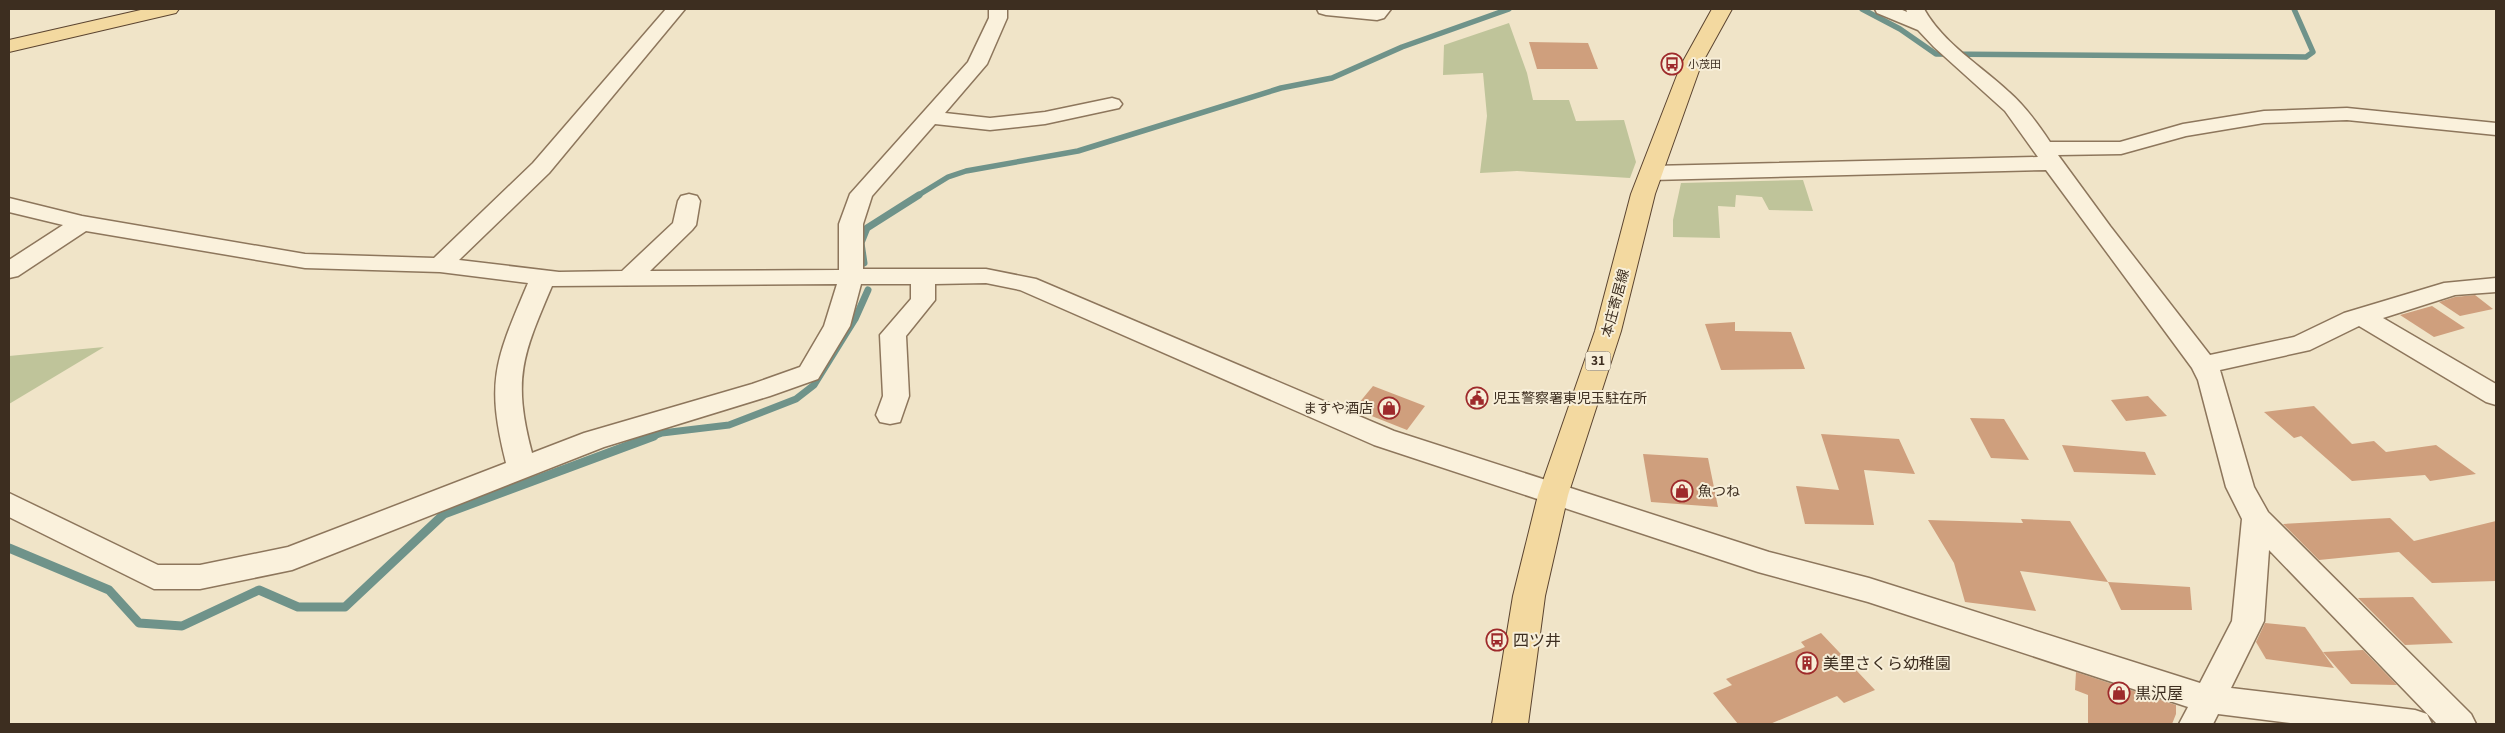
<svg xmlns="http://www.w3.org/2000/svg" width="2505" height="733" viewBox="0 0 2505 733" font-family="Georgia,'Noto Sans JP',serif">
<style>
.cemetery{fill:#bfc49a}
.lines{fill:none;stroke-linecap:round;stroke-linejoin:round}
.stream-far2{stroke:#6f938a;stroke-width:5.5}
.stream-far1{stroke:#6f938a;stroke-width:7}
.stream{stroke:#6f938a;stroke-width:9}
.building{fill:#cf9f7d}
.minor-casing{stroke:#8d765c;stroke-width:3}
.major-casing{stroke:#5b4430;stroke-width:2}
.minor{fill:#faf1dc;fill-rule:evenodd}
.major{fill:#f3d9a0;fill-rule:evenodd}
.labels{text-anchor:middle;stroke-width:4;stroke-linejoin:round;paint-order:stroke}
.far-poi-label{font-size:11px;fill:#3d2e20;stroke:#f7eed8;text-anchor:start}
.shield{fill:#f7eed8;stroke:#756857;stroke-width:1}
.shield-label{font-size:12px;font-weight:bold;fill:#3d2e20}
.street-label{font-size:14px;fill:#3d2e20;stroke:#f7eed8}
.poi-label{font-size:14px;fill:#3d2e20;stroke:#f7eed8;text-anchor:start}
.near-poi-label{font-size:16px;fill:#3d2e20;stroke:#f7eed8;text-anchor:start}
</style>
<rect width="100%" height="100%" fill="#f0e4c8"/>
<g class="cemetery">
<polygon points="1509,23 1527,73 1533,100 1569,100 1576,121 1624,120 1636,162 1630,178 1517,171 1480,173 1487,116 1483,73 1443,75 1444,45"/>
<polygon points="1803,180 1813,211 1769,210 1762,197 1736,195 1735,207 1718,206 1720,238 1673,237 1673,220 1681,183"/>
<polygon points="104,347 9,404 9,356"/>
</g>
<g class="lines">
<g class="stream-far2">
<polyline points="1862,9 1900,29 1936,54 2306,57 2313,52 2294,9"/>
<polyline points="917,196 948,177 966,171 1078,151 1281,88 1332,78 1402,47 1509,9"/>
</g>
<g class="stream-far1">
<polyline points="864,263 861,243 867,228 919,195"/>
<polyline points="651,437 662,433 729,425 796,399 814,385 855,319 868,290"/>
</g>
<polyline class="stream" points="9,548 109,590 139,623 182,626 259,590 298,607 345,607 444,514 654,436"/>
</g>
<g class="building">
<polygon points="1529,42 1588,43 1598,69 1537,69"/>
<polygon points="2475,295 2493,309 2460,316 2439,302 2455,297"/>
<polygon points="2432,306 2465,328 2434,337 2400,315"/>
<polygon points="1735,322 1735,331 1791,332 1805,369 1721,370 1705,324"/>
<polygon points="1373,386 1425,406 1407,430 1354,409"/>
<polygon points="2148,396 2167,416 2126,421 2111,400"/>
<polygon points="2314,406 2352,444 2374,441 2386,452 2436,445 2476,474 2430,481 2425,475 2352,481 2301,436 2294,438 2264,412"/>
<polygon points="1970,418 2004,419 2029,460 1991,458"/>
<polygon points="1821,434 1899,439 1915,474 1864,470 1874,525 1805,524 1796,486 1839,490"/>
<polygon points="2062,445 2145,452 2156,475 2074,472"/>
<polygon points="1643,454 1708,458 1718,507 1651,502"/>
<polygon points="2390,518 2414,541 2496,521 2496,581 2432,583 2399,552 2319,560 2283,524"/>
<polygon points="2021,519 2070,521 2108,582 2020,571 2036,611 1965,602 1954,563 1928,520 2023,523"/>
<polygon points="2108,582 2190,587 2192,610 2121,610"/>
<polygon points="2413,597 2453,643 2405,645 2358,598"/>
<polygon points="2265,623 2305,627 2334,668 2266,659 2256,642"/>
<polygon points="1821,633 1875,690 1844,703 1837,696 1770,724 1738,724 1713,693 1732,685 1726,679 1805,647 1801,642"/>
<polygon points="2363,650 2397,685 2351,684 2323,652"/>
<polygon points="2076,672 2176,705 2176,714 2172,724 2088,724 2088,695 2075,690"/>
</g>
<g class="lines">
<g class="minor-casing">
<g id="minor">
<path d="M666,9H685L549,173L459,260L559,272L622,271L673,223L678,201L681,196L689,194L697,196L700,201L696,225L692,230L650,271L839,270V224L850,194L968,62L989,18V9H1007V18L987,64L945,113L990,118L1045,112L1112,98L1119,100L1122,104L1119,108L1045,124L990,130L935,124L872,196L863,224V269H986L1036,279L1394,431L1769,552L1869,578L2200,683L2232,621L2242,519L2226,487L2198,380L2192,368L2046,170L1652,180L1644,178L1641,173L1644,168L1652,166L2038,157L2005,111L1934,47L1918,30L1877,13L1875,9H1900L1907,12L1906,9H1924C1943,43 1980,65 2009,92C2025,106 2038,124 2050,142H2120L2183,124L2264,111L2347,108L2496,123V135L2347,120L2264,123L2186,136L2121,154L2058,155L2110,226L2210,355L2294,337L2344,313L2444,283L2496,278V292L2455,295L2383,318L2496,384V405L2486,402L2359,326L2310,350L2220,370L2254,487L2268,512L2471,714L2476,724H2437L2269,550L2264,621L2231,688L2415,710L2427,714L2432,724H2299L2218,714L2213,724H2179L2188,707L1868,602L1758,572L1374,445L1020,290L986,283L935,284V300L906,336L909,396L900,422L890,424L880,422L876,415L883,396L880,335L911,299V284H861L850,326L818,379L770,396L604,447L292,570L200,589H154L9,517V493L158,565H200L288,547L506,463C485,380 496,359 528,283L440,272L305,268L86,231L18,276L9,278V260L63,225L9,212V198L82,216L305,254L434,258L533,163ZM837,284L824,326L800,367L752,384L584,433L532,453C512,378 523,354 552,286Z"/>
<polygon points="1317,9 1391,9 1384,18 1377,20 1326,15 1319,13"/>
</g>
</g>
<g class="major-casing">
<g id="major">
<polygon points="145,9 179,9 176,13 9,52 9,40"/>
<polygon points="1712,9 1732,9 1701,65 1655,194 1621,331 1568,495 1545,596 1528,724 1492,724 1513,596 1538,495 1595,331 1631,194 1681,65"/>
</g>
</g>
<use href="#minor" class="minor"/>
<use href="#major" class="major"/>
</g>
<defs>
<g id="bus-ring" transform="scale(1.125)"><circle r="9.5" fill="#f7eed8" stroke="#9e2a2b" stroke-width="1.5"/><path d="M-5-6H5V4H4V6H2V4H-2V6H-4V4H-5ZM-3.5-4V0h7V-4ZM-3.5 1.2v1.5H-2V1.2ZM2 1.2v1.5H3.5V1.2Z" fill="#9e2a2b"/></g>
<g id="civic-ring" transform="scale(1.125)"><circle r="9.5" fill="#f7eed8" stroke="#9e2a2b" stroke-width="1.5"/><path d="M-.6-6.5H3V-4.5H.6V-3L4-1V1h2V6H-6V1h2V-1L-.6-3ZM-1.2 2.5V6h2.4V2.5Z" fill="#9e2a2b"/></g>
<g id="shop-ring" transform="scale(1.125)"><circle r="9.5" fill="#f7eed8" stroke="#9e2a2b" stroke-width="1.5"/><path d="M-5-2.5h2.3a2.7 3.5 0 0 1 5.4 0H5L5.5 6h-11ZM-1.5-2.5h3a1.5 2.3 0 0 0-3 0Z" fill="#9e2a2b"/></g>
<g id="building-ring" transform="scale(1.125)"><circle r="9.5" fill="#f7eed8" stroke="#9e2a2b" stroke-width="1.5"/><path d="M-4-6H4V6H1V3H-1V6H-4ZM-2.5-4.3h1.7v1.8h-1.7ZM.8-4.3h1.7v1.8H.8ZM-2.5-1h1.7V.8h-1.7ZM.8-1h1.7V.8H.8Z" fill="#9e2a2b"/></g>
</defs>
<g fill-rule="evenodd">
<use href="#bus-ring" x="1672" y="64"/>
<use href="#civic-ring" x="1477" y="398"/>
<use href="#shop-ring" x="1389" y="408"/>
<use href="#shop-ring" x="1682" y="491"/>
<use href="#bus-ring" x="1497" y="640"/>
<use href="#building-ring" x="1807" y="663"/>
<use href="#shop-ring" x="2119" y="693"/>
</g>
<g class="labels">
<g class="far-poi-label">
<text x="1688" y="68">小茂田</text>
</g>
<rect class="shield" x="1585.5" y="351.5" width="25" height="19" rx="4"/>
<g class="shield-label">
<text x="1598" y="365">31</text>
</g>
<g class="street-label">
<text transform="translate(1615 303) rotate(-75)" y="5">本庄寄居線</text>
</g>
<g class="poi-label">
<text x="1493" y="403">児玉警察署東児玉駐在所</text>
<text x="1373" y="413" text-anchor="end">ますや酒店</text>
<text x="1698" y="496">魚つね</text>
</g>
<g class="near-poi-label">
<text x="1513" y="646">四ツ井</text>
<text x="1823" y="669">美里さくら幼稚園</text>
<text x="2135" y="699">黒沢屋</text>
</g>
</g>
<rect width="2505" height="733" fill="none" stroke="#3d2e20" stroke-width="20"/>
</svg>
